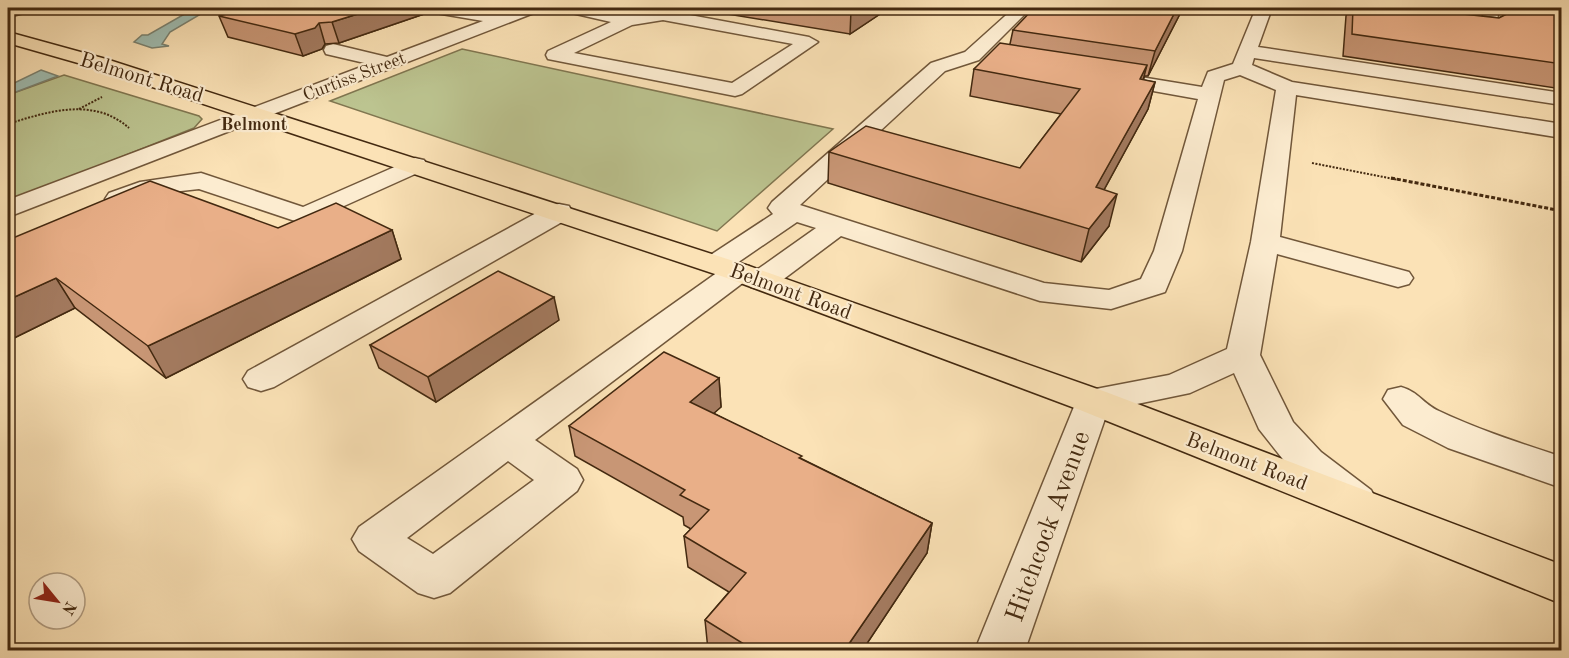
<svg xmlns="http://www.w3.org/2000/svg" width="1569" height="658" viewBox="0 0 1569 658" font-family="'Old Standard TT',serif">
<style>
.green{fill:#bcc490;stroke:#807650;stroke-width:1.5}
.water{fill:#9fbdb2;stroke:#7a8271;stroke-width:1.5}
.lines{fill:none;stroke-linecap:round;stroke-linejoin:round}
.minor-casing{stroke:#71573a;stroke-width:3}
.major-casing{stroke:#432910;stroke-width:3}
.path-far1{stroke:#432910;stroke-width:2;stroke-dasharray:2 1.5;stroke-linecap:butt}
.path{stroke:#432910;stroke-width:3;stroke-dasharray:4 2;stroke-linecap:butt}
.minor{fill:#fcecd0;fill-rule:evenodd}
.major{fill:#fbe2b6;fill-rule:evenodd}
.wall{fill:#c89675;stroke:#432910;stroke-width:1.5}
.shaded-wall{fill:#a37a5f;stroke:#432910;stroke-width:1.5}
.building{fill:#e9af88;stroke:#432910;stroke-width:1.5}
.labels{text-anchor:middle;stroke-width:4.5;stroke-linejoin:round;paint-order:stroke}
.far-street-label{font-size:18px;fill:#432910;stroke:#fcecd0}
.far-neighbourhood-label{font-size:18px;font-weight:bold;fill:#432910;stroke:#fcecd0}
.street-label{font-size:21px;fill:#432910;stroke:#fcecd0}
.near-street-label{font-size:26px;fill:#432910;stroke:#fcecd0}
</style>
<rect width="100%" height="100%" fill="#fbe2b6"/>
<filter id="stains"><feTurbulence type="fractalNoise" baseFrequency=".00333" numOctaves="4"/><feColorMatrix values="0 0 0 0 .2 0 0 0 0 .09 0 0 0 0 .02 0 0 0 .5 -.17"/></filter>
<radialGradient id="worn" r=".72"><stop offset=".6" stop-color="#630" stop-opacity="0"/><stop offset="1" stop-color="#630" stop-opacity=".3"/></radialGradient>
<g class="green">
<polygon points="462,49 833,129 717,231 330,101"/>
<polygon points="64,75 199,116 202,119 194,128 8,202 8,95"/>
</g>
<g class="water">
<polygon points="195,8 211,8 170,32 162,44 169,46 152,48 134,42 142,35 148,35"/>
<polygon points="41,70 58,76 8,95 8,86"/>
</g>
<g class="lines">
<g class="minor-casing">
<g id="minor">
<polygon points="8,8 34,8 32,11 8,17"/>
<polygon points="428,8 463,8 502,14 519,8 541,8 539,11 8,217 8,200 369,64 326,54 324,50 326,46 333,44 387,57 483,21 436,13"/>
<path d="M561,8H591L628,15L663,10L809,37L818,42L742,94L735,96L548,59L546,55L548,51L611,22L563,11ZM663,20L793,44L732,83L574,53L632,25Z"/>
<path d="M1014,8H1031L979,60L945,71L800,205L1044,283L1109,290L1141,279L1154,251L1198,99L1103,82L1100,78L1103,74L1110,72L1202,87L1208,72L1233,64L1256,8H1272L1258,47L1562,93V105L1254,58L1252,65L1292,82L1562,124V138L1296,95L1280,237L1409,272L1413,278L1409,284L1398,287L1277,254L1260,355L1293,422L1321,452L1371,490L1377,501L1371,512L1356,517L1341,512L1293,472L1259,429L1234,373L1190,393L1108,410L1025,650H975L1080,392L1169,375L1227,349L1251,242L1276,90L1240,75L1224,80L1182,251L1165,292L1111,309L1040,301L841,236L773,287L762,290L751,287L747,281L748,279L535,440L577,469L583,480L577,491L450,593L434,598L418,593L359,551L352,539L359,527L718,272L706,270L701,264L706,258L773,214L768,208L772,202L931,63L965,52ZM797,222L816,228L751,274L753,272L749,266L737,263ZM508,461L534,480L433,554L407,538Z"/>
<polygon points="1479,8 1495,8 1498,14 1495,36 1454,33 1451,29 1454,25 1481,26 1482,14"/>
<polygon points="415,158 424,160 427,165 424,170 304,224 199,189 154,194 118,207 109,205 105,199 109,193 140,182 201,173 303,207"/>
<polygon points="559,204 569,206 572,212 569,218 274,387 261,391 248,387 243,379 248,371 549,206"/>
<path d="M1401,387C1419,392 1423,404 1439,411C1479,430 1520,443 1562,457V488L1448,448L1403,425L1383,399L1388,390Z"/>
</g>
</g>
<g class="major-casing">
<polygon id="major" points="8,32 106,59 749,266 1106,392 1562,565 1562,604 1080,410 727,278 92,67 8,43"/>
</g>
<g class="path-far1">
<polyline points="79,109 102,97"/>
<path d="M8,124C49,111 94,97 129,128"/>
<polyline points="8,146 13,149 8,153"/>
<polyline points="1312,163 1399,180"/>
</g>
<polyline class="path" points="1391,178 1562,211"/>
<use href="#minor" class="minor"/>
<use href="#major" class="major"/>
</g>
<g class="wall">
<polygon points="249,8 429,8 430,12 339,43 325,44 322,49 303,56 228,37 219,16"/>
<polygon points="691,8 889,8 850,34"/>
<polygon points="1183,8 1148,76 1145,76 1143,80 1155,82 1148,109 1104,190 1109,226 1081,262 828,183 829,152 1020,168 1061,114 970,96 974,69 1010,44 1013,30"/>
<polygon points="1349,8 1486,8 1482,16 1499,18 1503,16 1508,8 1507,8 1562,8 1562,89 1343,56 1346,16"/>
<polygon points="278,228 392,230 401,259 166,378 75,308 8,341 8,240"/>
<polygon points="559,320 436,402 379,368 370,345"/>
<polygon points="719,378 721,407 713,413 802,459 932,523 927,553 862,651 708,650 705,620 729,592 688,567 684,536 691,529 684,525 683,517 575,456 569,426"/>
</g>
<g class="shaded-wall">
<polygon points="377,8 429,8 430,12 339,43 332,22"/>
<polygon points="857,8 889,8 850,34 851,11"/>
<polygon points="1177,8 1183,8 1148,76 1155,51"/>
<polygon points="319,23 325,44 322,49 303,56 295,34"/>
<polygon points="1147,65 1140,92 1140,79"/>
<polygon points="1155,82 1148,109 1088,219 1096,187"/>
<polygon points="1117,194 1109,226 1081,262 1089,229"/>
<polygon points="392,230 401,259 166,378 148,346"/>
<polygon points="56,278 75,308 8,341 8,300"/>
<polygon points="554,297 559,320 436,402 428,377"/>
<polygon points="719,378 721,407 693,432 690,402"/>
<polygon points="932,523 927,553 862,651 844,651"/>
</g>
<g class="building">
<polygon points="249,8 377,8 332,22 319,23 315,28 295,34 219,16"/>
<polygon points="827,8 857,8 851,11"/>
<polygon points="1034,8 1177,8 1155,51 1013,30"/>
<polygon points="1353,8 1408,8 1499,18 1509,13 1510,8 1553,8 1562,9 1562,64 1352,34"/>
<polygon points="1000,43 1147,65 1140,79 1155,82 1096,187 1117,194 1089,229 829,152 866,126 1020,168 1080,89 974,69"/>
<polygon points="150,181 278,228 336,203 392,230 148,346 56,278 8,300 8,240"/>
<polygon points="498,271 554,297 428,377 370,345"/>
<polygon points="664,352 719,378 690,402 802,456 799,458 932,523 844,651 755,651 705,620 746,573 684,536 709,510 680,495 685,490 569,426"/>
</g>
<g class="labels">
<g class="far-street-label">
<text transform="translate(354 76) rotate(-21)" y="6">Curtiss Street</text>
</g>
<g class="far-neighbourhood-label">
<text x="254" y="130">Belmont</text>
</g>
<g class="street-label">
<text transform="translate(142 77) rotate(17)" y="7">Belmont Road</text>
<text transform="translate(791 291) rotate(20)" y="7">Belmont Road</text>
<text transform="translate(1247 461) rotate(21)" y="7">Belmont Road</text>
</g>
<g class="near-street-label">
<text transform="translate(1047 526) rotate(-70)" y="9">Hitchcock Avenue</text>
</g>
</g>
<rect width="1569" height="658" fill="none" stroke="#fbe2b6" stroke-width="30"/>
<rect x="9" y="9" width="1551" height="640" fill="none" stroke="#432910" stroke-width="3"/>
<rect x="15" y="15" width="1539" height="628" fill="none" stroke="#432910" stroke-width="1.5"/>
<g transform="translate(57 601) rotate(120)"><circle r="28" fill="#fcecd0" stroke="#b29e83" stroke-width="1.5"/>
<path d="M0-4.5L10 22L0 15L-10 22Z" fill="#8f2418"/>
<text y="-9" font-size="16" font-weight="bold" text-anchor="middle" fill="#432910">N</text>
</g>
<rect width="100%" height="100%" filter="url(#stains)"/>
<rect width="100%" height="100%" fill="url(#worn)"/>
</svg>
